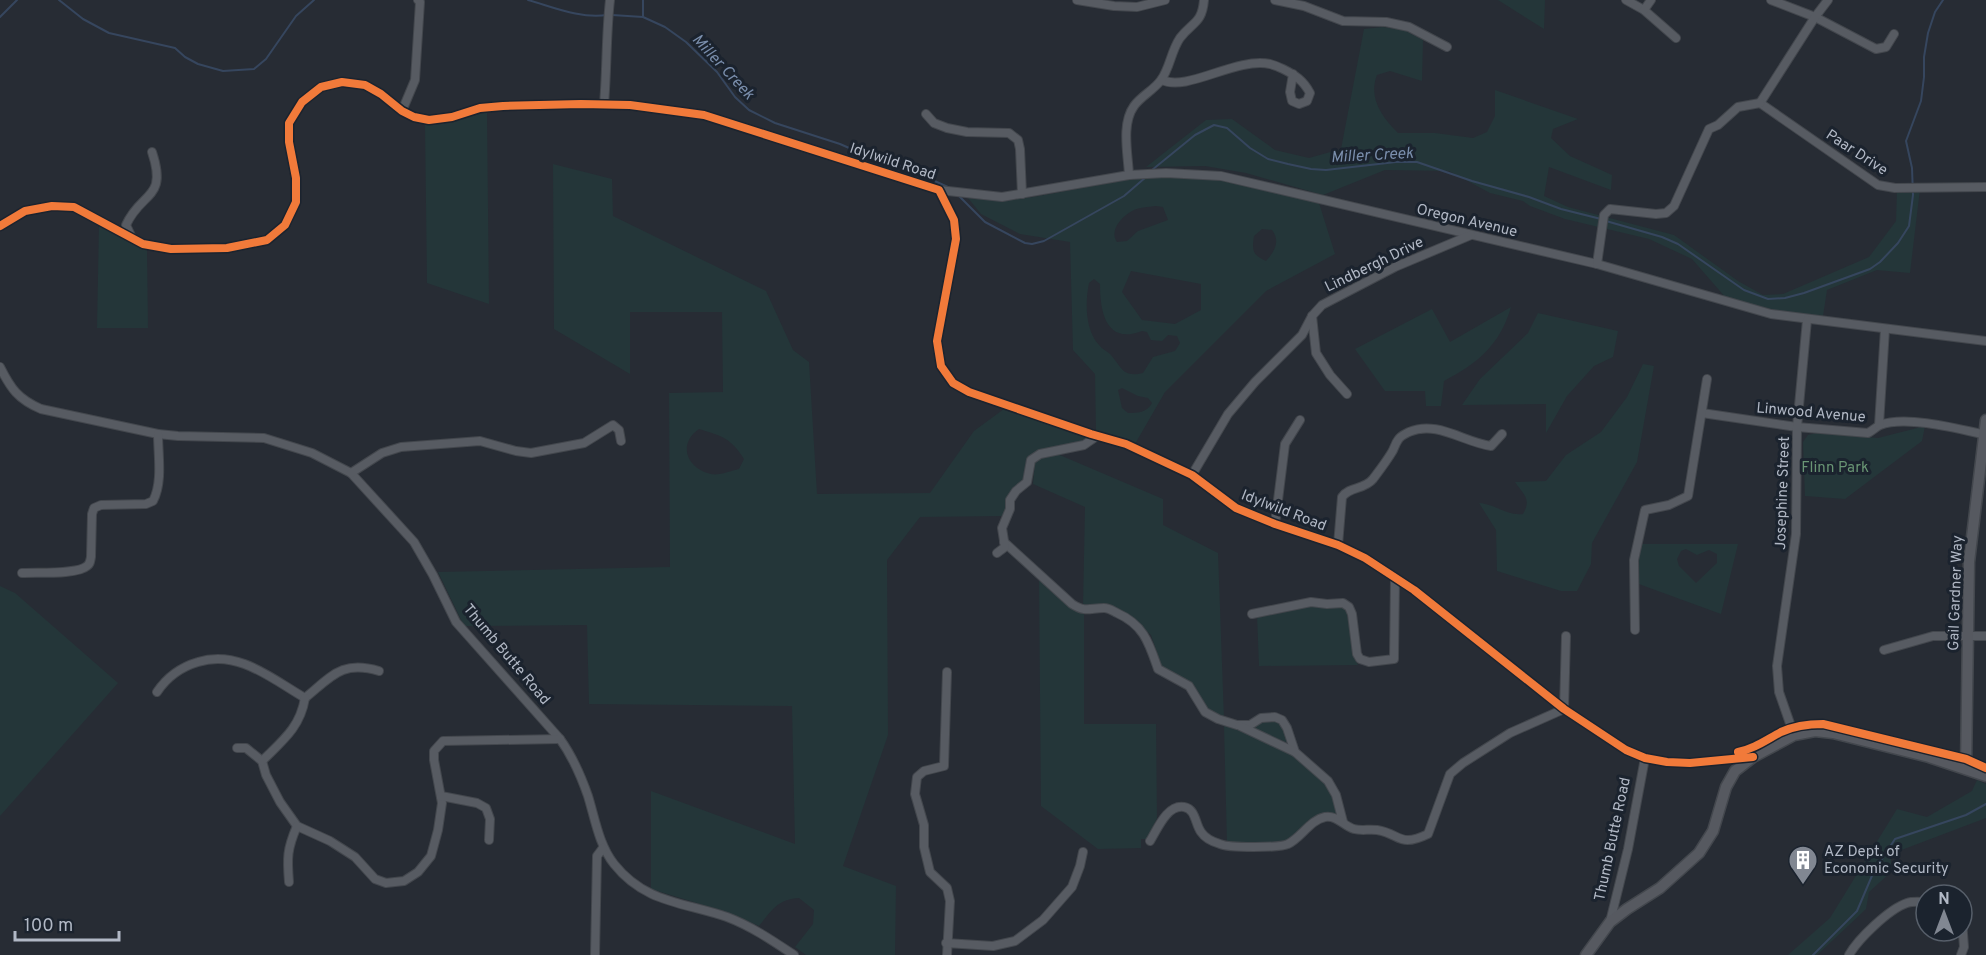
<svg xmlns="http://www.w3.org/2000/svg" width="1986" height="955" viewBox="0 0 1986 955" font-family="Overpass,sans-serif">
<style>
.green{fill:#243639;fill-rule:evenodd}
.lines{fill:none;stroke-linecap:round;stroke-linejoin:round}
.stream{stroke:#36465e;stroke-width:2}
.street-casing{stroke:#43474d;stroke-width:10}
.secondary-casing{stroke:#43474d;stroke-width:13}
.street{stroke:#575b62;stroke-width:8}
.secondary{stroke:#565960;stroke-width:10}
.cycleway-casing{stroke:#1b232e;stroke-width:11}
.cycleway{stroke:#f17a3a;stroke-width:8}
.labels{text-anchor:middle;stroke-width:6;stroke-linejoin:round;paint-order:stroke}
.street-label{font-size:15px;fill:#b1b8c5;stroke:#1b232e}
.park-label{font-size:15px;fill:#699574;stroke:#1b232e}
.poi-label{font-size:15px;fill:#b1b8c5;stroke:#1b232e;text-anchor:start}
.water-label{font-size:16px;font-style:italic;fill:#7a8eac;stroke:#1b232e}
</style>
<rect width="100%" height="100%" fill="#272c34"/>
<g class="green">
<polygon points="1498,0 1545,0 1544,29"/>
<path d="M1383,27L1404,30L1423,40L1422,81L1390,71L1377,75C1368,98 1382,117 1398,133H1435L1473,138L1487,132L1495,116V90L1578,119L1553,129L1551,138L1570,156L1612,175L1611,190L1549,167L1544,196L1568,207L1674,235L1738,281L1763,295L1783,294L1869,257L1896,221L1897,190L1920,189L1910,273L1877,270L1827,290L1823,316L1779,311L1726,298L1692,259L1649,239L1565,219L1530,206L1523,201L1490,193L1449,171L1385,170L1323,195L1246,173L1205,166L1146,167L1206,120L1232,119L1275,150L1309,158L1341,149L1364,29Z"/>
<polygon points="487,112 489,304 427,283 425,124 446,123"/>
<path d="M553,164L612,179L613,216L766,291L793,350L809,362L817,494L930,493L974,431L1004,409L1089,437L1084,441L1040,450L1029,456L1024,477L1003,516L920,517L887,560L888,735L843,866L896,886L895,955H806L795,947L813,924L814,910L799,898C778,899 772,910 759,926L726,912L651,889V791L795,844L792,706L589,704L587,625L464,626L438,572L670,567L669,393L723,392L722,312H630V374L554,329ZM699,429C722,436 731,438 744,459L739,469C730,471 719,476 711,474C687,469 677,444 699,429Z"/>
<path d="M1167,176L1230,180L1319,203L1335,254L1266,291L1165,392L1135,444L1096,433L1095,374L1073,350L1070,242L1020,234L981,214L968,198L1004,201L1033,197L1127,180ZM1156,206L1163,207L1168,220L1138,231L1127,241L1117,242C1109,231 1121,217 1132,211C1138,207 1149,207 1156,206ZM1262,229L1272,230C1281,242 1274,252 1266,261C1252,255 1252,250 1254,236ZM1131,271L1201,284V310L1175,324L1142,320L1122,292ZM1094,279L1100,284C1100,312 1106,345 1142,331L1147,332L1151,340L1162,341L1168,335L1177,336L1180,343L1175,351L1153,357L1143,373C1122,378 1122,367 1110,354C1107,351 1102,349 1099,345C1085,330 1085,302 1089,283ZM1122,388L1138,396L1148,398L1152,403C1147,413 1137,413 1128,413L1122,408L1118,390Z"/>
<polygon points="99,224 147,250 148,328 97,328"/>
<path d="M1511,307C1500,345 1478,363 1444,381L1441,406H1426L1425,391H1385L1355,349L1432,309L1450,342Z"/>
<polygon points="1538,313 1618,331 1613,357 1594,366 1567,396 1546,433 1546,404 1462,405 1480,379 1528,333"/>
<path d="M1643,364L1654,366L1637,462L1592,543L1591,564L1577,591H1561L1497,571L1496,530L1479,503C1495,504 1507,516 1523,514C1532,499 1523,494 1515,482L1546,481L1566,455L1601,432L1627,397Z"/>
<polygon points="1925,426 1922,441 1845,499 1805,496 1803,442 1808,435 1817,433 1878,438"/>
<polygon points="1055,453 1163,499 1163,525 1218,553 1224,719 1207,710 1195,688 1162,667 1151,635 1131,616 1107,604 1083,607 1085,507 1033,484 1035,461 1041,457"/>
<path d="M1641,544H1738L1721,614L1636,583L1637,559ZM1686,549L1697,555L1709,550L1717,554V563L1696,583L1679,566L1677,559L1681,551Z"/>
<polygon points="1039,580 1069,605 1084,614 1084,724 1156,724 1157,818 1147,839 1141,839 1141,848 1098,849 1041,806"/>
<polygon points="0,586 15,593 118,683 0,816"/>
<polygon points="1309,605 1342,605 1346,607 1354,656 1358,665 1259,666 1257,615"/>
<polygon points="1274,720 1284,727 1288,743 1250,728 1261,721"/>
<polygon points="1224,725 1289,750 1324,781 1332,793 1337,815 1322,814 1315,817 1286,842 1227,844"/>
<polygon points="1977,780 1986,784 1986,818 1891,854 1891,872 1869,892 1866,909 1817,955 1788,955 1830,918 1897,809 1927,817 1972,791"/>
</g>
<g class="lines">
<g class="stream">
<polyline points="59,0 83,19 109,33 175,48 185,57 198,64 223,71 254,69 266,59 296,16 314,0"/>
<path d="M528,0C553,7 580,19 607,15"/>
<polyline points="612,15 643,17 665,27 686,42 717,72 735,97 749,110 775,123 840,144 865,155 904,167 950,188"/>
<polyline points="0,17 17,0"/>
<polyline points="643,17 643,0"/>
<polyline points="1152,170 1195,135 1214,125 1227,128 1250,148 1268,159 1288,164 1311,169 1326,170 1396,162 1417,162 1472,181 1529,197 1561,209 1601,219"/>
<polyline points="959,196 985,222 1025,243 1032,244 1044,241 1124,196 1146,177"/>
<polyline points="1606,221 1662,237 1678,244 1744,290 1768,299 1785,298 1804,293 1870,269 1880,262 1898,243 1909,226 1913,195 1912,168 1906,141 1921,101 1924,77 1924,57 1928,33 1935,12 1943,0"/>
<polyline points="1813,955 1857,911 1874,871 1895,839 1966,815 1986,804"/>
</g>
<g class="street-casing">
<g id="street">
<polyline points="1077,0 1114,6 1137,7 1165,0"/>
<polyline points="1275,0 1304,6 1343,21 1386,22 1409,27 1447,47"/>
<polyline points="1626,0 1644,10 1676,38"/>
<polyline points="1771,0 1815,17 1876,49 1886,47 1894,34"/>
<polyline points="1644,10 1651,0"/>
<path d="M1162,80C1188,92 1235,57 1270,64C1274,65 1279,67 1283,69C1295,75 1303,80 1310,93L1307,101L1299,104L1292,101L1290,92L1293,74"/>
<polyline points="1760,103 1878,185 1895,188 1986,187"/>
<polyline points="1760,103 1815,17 1828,0"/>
<path d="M604,104C607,70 606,35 610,0"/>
<polyline points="402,111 415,80 420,2 418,0"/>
<polyline points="926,114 934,123 947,128 967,132 1009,133 1018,140 1020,149 1022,194"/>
<path d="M1129,175C1128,154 1121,124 1134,106C1141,96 1154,90 1161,80C1170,68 1171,51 1180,38C1192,22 1202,24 1204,0"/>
<polyline points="939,190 1002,197 1129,175 1166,173 1221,176 1597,264 1771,314 1986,341"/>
<polyline points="0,226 25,211 52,206 74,207 143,244 171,249 227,248 267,240 285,225 296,202 296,178 289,142 289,123 302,102 321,87 342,82 365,85 381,94 402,111 414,117 429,120 452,117 480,108 503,106 581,104 630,105 704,115 939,190 954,220 956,239 937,341 941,366 953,383 969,392 1091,434 1126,444 1192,475 1236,508 1275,524 1338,545 1365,558 1414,590 1564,709 1626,750 1645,758 1667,762 1690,763 1753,757"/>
<path d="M132,238L126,225C141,191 168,200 152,152"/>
<polyline points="1597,264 1604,215 1610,209 1656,214 1666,213 1674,206 1709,129 1718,125 1738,107 1760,103"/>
<polyline points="1312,316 1316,353 1330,375 1347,394"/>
<path d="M0,367C11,389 18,399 41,409L158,434L178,436L264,438L312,453L351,473L414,542L433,575L456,622L560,739C573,757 581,776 588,796C595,819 599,845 614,864C645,903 683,902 727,917C751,926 773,941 794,955"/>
<path d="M1702,413L1797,427L1868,433C1872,431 1876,427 1880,425C1906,415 1959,429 1986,435"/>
<polyline points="1879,425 1885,329"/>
<polyline points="351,473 382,453 401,447 480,441 516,451 531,453 584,443 613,425 619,430 621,441"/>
<polyline points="1192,475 1228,414 1255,382 1302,335 1312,316 1322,305 1395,267 1471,235"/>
<polyline points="1275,524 1285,444 1300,420"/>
<path d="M1004,542L1072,604C1086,613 1090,608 1104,608C1109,608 1113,611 1117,613C1144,625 1149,643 1158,669L1189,686L1205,712L1218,719L1237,725H1250L1261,718L1275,717L1282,720L1287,728L1295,752L1328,781L1336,795L1343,822"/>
<path d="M1338,545L1342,497C1350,486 1364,490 1373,479C1379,471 1386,462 1392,452C1394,449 1395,444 1398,440C1400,436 1405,434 1409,432C1437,420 1463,442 1491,446L1502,434"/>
<polyline points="997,553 1005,547 1002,528 1010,509 1010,500 1016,491 1027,482 1031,460 1040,454 1084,445 1097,436"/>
<path d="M22,573C36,572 77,575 87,566C90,564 90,562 91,557L92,514L94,508L101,505L146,504L153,501C163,482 158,455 158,434"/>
<polyline points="1252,614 1311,602 1327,604 1343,603 1349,607 1352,614 1357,654 1360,659 1369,662 1394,659 1395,578"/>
<polyline points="1635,630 1634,560 1645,510 1669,505 1688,496 1707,379"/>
<polyline points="1884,650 1933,636 1986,636"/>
<polyline points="947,672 944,766 924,771 917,777 915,794 924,825 924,847 930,872 947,888 950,901 947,955"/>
<path d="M157,692C167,677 181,667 198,662C238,649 272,679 305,698"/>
<path d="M305,698C332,676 342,660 379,671"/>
<polyline points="1240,726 1295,752"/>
<polyline points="1794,735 1779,692 1777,666 1796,534 1797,427 1807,320"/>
<polyline points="237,748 246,748 262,761 266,775 280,802 297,826 330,841 355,857 375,879 386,883 404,881 418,872 431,856 438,830 442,803 434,760 434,751 443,741 560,739"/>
<path d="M262,761C282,741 300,728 305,698"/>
<polyline points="441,796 477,803 486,808 490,819 489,840"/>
<path d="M1150,841C1157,830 1167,804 1184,807C1196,809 1195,824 1201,832C1205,838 1213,842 1220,844C1228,848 1280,848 1288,844C1301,838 1310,820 1325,817C1337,815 1344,826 1354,829C1361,831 1369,829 1377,830C1401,834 1399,848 1428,834L1450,774L1463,763L1510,733L1564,709L1566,636"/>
<path d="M289,882C287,858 287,849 297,826"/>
<polyline points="1610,922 1628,849 1645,758"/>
<polyline points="946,943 993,946 1015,941 1043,920 1072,887 1080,866 1083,852"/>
<polyline points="595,955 597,856 603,848"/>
<path d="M1849,955C1858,939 1889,909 1907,903C1913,901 1920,902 1926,902"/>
<polyline points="1961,955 1964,947 1962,920"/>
</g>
</g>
<g class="secondary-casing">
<g id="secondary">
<polyline points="1966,769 1969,562 1986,420"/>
<polyline points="1586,955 1610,922 1627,909 1660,888 1699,853 1713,831 1726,787 1735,771 1753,757 1794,735 1815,731 1833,733 1929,757 1986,776"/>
</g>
</g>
<use href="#street" class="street"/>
<use href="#secondary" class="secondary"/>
<g class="cycleway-casing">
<g id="cycleway">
<polyline points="0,226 25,211 52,206 74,207 143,244 171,249 227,248 267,240 285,225 296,202 296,178 289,142 289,123 302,102 321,87 342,82 365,85 381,94 402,111 414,117 429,120 452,117 480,108 503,106 581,104 630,105 704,115 939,190 954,220 956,239 937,341 941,366 953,383 969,392 1091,434 1126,444 1192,475 1236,508 1275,524 1338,545 1365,558 1414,590 1564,709 1626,750 1645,758 1667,762 1690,763 1753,757"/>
<path d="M1738,752C1754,749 1766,740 1781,732C1794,726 1808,724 1823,724L1966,759L1986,768"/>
</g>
</g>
<use href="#cycleway" class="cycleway"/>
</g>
<defs>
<g id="building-pin" transform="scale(1.5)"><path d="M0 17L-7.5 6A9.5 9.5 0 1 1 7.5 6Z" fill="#818792" stroke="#1b232e"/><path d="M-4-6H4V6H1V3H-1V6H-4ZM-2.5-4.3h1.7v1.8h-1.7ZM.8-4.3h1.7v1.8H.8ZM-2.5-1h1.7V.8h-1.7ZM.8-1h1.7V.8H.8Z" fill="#fff"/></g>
</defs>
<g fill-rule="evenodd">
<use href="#building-pin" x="1803" y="860"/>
</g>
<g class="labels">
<g class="street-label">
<text transform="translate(1857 152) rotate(33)" y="5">Paar Drive</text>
<text transform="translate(893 161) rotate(18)" y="5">Idylwild Road</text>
<text transform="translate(1467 220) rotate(13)" y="5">Oregon Avenue</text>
<text transform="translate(1374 264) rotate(-26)" y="5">Lindbergh Drive</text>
<text transform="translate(1811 412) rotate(5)" y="5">Linwood Avenue</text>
<text transform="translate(1782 493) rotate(-88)" y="5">Josephine Street</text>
<text transform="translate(1284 510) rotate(21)" y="5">Idylwild Road</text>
<text transform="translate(1955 593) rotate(-88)" y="5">Gail Gardner Way</text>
<text transform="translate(507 654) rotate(50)" y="5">Thumb Butte Road</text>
<text transform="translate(1612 839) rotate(-78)" y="5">Thumb Butte Road</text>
</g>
<g class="park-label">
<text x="1835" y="472">Flinn Park</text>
</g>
<g class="poi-label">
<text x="1824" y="856">AZ Dept. of<tspan x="1824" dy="17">Economic Security</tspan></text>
</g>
<g class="water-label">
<text transform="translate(724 66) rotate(47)" y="6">Miller Creek</text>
<text transform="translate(1372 154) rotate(-3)" y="6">Miller Creek</text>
</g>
</g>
<g transform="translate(1944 913)"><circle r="28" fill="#1b232e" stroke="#575f6a" stroke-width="1.5"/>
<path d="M0-4.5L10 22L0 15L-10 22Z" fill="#818792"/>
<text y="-9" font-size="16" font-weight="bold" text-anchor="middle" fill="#b1b8c5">N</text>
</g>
<path d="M15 931v9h104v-9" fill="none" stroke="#b1b8c5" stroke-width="3"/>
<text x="24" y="931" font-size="18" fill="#b1b8c5" stroke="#1b232e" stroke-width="4.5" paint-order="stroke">100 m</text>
</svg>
